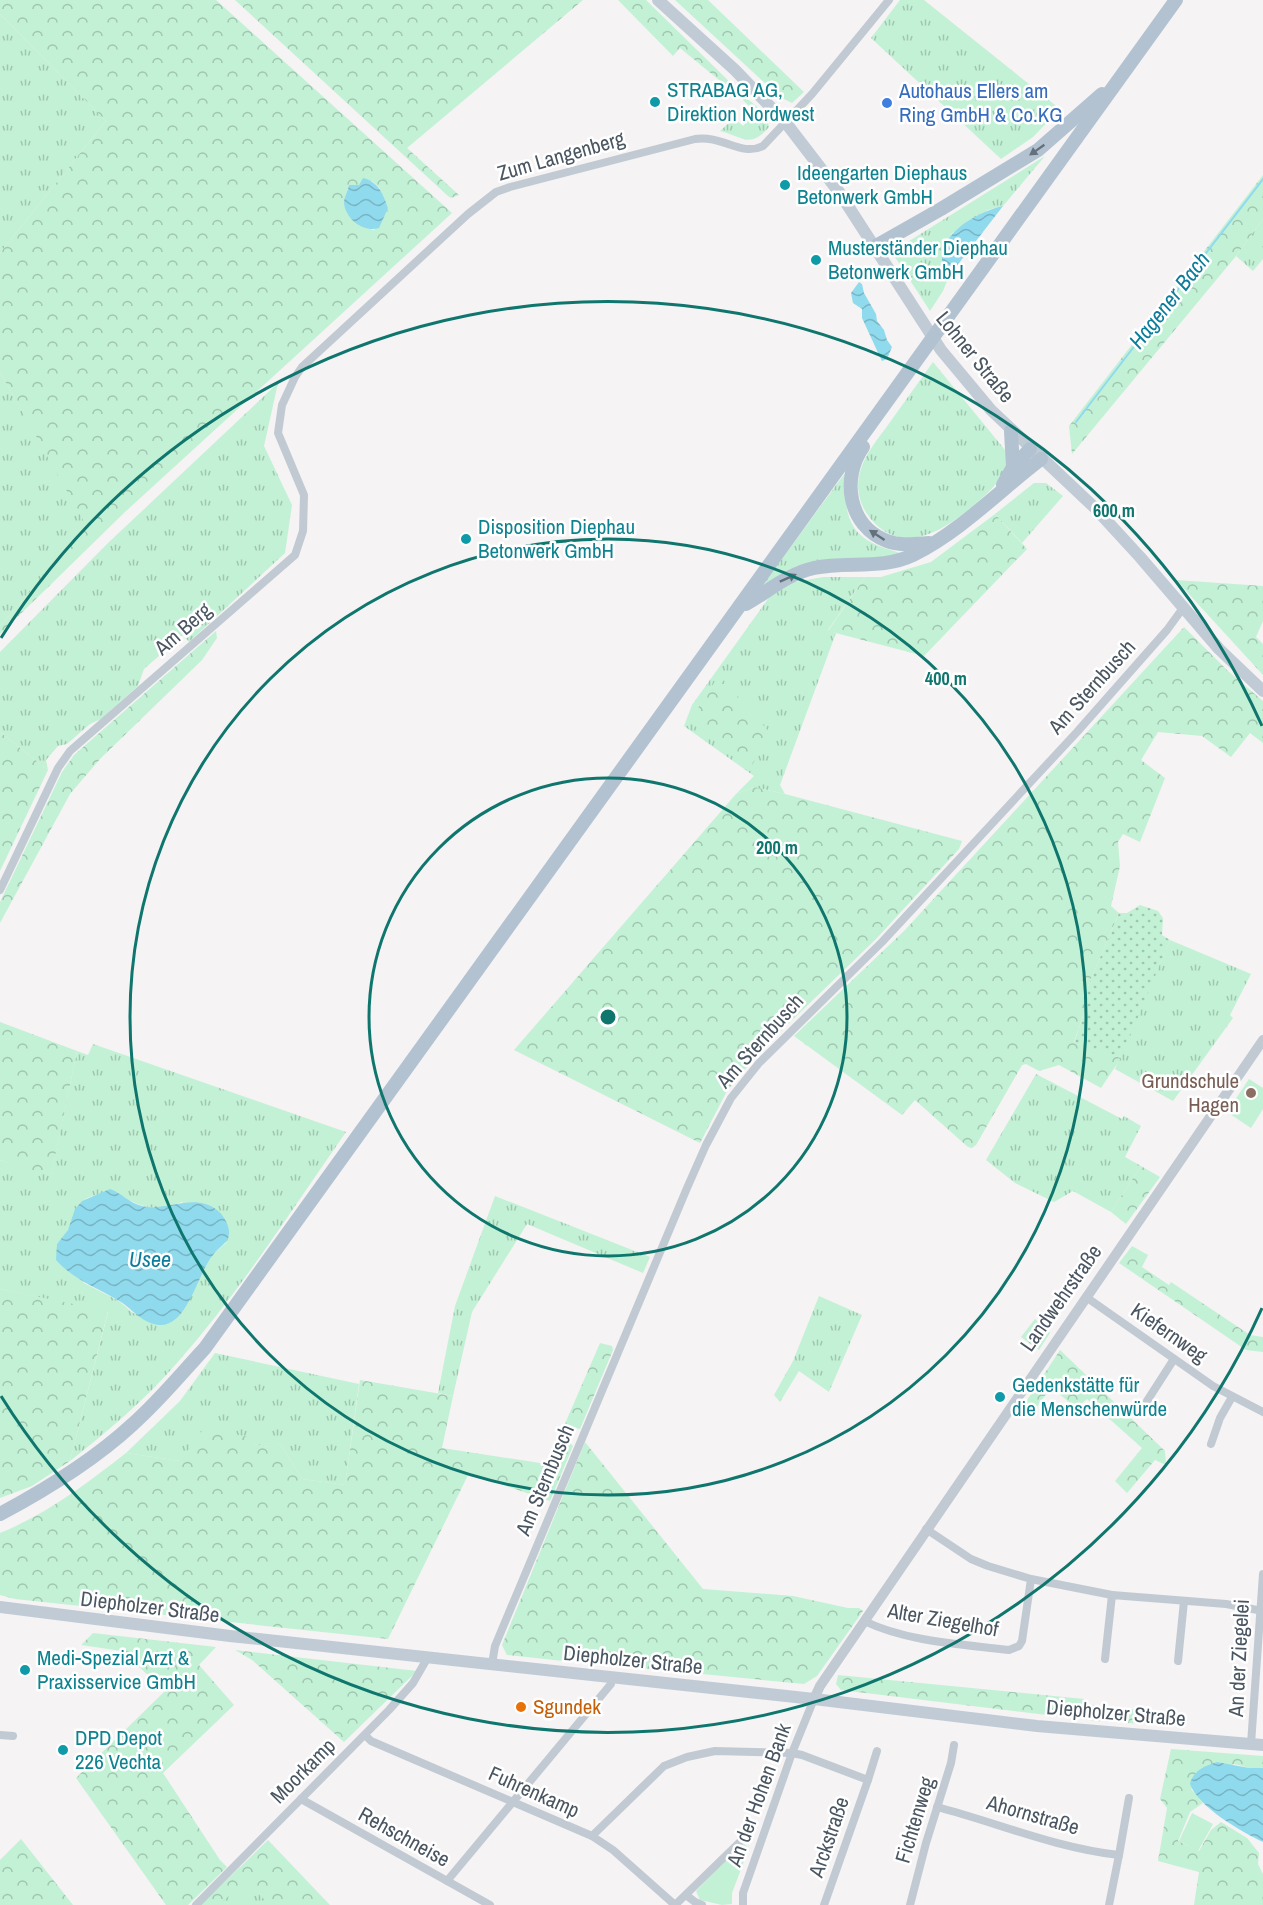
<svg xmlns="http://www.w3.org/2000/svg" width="1263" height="1905" viewBox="0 0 1263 1905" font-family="'Archivo Narrow',sans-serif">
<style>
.grass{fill:url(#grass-tufts);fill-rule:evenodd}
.forest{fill:url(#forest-crowns);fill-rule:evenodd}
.park{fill:#c3f1d5}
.garden{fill:url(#garden-dots)}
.water{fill:url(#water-waves)}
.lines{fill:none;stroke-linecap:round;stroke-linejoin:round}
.stream{stroke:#90daee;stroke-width:2}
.minor{stroke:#c1cad2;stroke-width:8}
.tertiary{stroke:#c1cad2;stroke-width:10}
.secondary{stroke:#c1cbd6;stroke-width:12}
.primary{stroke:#b3c2d1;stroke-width:14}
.oneway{fill:#64717d}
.ring{fill:none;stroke:#0f766e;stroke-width:3}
.culture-dot{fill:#0f9aa8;stroke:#fff;stroke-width:2}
.shop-dot{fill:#3f7fe0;stroke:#fff;stroke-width:2}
.education-dot{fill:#8d6e63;stroke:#fff;stroke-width:2}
.food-dot{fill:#e8710a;stroke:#fff;stroke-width:2}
.labels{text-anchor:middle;stroke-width:5;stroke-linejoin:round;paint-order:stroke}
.culture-label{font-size:21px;fill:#0d838f;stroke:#fff;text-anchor:start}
.shop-label{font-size:21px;fill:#366cbe;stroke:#fff;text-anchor:start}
.street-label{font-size:21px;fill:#4a5661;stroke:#fff}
.education-label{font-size:21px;fill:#785e54;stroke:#fff;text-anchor:end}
.food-label{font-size:21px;fill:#c56008;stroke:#fff;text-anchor:start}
.water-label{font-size:22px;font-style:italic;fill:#0c7c9b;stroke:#fff}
.centre{fill:#0f766e;stroke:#fff;stroke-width:3}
.ring-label{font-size:18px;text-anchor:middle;font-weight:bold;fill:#0f766e;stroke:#fff;stroke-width:5;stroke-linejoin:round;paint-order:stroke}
</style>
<defs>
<pattern id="grass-tufts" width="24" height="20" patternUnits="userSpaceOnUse" patternTransform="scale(1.5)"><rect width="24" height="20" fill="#c3f1d5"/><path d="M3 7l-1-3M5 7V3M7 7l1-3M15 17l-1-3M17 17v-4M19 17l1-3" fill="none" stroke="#a0c6b0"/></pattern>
<pattern id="forest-crowns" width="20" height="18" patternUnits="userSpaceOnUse" patternTransform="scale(1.5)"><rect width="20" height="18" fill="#c3f1d5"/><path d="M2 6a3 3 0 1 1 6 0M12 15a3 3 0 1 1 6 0" fill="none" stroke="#a0c6b0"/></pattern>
<pattern id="garden-dots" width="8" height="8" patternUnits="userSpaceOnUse" patternTransform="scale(1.5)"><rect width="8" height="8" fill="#c3f1d5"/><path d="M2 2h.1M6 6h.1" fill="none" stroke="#a0c6b0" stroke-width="1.8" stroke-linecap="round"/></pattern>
<pattern id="water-waves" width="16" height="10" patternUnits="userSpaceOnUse" patternTransform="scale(1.5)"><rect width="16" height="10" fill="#90daee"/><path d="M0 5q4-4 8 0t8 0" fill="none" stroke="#78b4c4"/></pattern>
</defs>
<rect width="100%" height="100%" fill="#f5f3f3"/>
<g class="grass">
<polygon points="900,0 924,0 1060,109 1033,137 1001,159 871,38"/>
<polygon points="0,14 106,121 0,253"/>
<path d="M745,97C755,105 768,114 769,127C750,149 743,137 720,131L734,118L743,126L755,112L741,98Z"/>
<polygon points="1045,156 1003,206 988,210 951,234 944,269 949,276 943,291 930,311 895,257 898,248"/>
<polygon points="1263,219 1263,259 1253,271 1236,256"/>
<path d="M933,362L1005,450C1006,457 1007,466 1004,472C998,485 983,497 973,506C943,531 902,557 870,518C861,507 856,491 859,476C863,456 877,440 888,425C903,404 918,383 933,362Z"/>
<polygon points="0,372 88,527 0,626"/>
<polygon points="278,383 264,446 292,505 285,553 189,642 183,635 144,669 138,686 101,719 90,724 67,744 58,746 46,760 48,770 0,732 0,652 107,544"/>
<path d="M845,473C844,526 852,541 905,554C870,561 820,556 790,569C780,573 771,581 762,586Z"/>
<polygon points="1034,483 1046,483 1063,496 1022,543 995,514"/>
<polygon points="824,577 865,577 828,630 836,633 780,785 785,794 754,787 736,794 754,776 684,726 692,705 770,596 794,582"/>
<polygon points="1170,940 1251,974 1230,1015 1233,1018 1173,1101 1115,1069"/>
<path d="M93,1044L346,1132C292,1209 240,1292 177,1363C145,1400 108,1431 70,1461L108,1312L0,1289V1160L51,1175L77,1051L88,1055ZM117,1192C137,1208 158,1212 182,1202L226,1243C221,1247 215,1251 211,1256C194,1280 195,1302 170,1322L133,1313L119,1301L84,1283L57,1244C87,1216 58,1197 117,1192Z"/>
<polygon points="1036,1074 1122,1119 1124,1116 1141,1126 1125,1157 1141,1166 1111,1212 1073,1191 1054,1202 1015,1183 986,1160"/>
<polygon points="495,1196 650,1257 643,1273 527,1224 472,1312 453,1396 438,1393 455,1306"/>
<polygon points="819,1296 862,1315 829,1392 799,1371 780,1402 774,1395 793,1361"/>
<polygon points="1035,1319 1050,1333 1039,1350 1021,1337"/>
<polygon points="215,1353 359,1384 345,1485 302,1479 281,1445 271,1442 267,1447 254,1444 180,1461 126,1453 180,1401"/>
<polygon points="240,1867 277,1905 202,1905"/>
</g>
<g class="forest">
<path d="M0,0H216L452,213L125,512L0,634V626L87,527L0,372V253L106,121L0,14ZM372,181L379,187L388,208L374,230C359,227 342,217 345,200C345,195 348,190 349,185H359Z"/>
<polygon points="235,0 583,0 407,148 459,195 451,198 448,196"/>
<polygon points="618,0 646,0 745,97 741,98 680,48 673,56"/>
<polygon points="675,0 708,0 804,92 792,103 780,97"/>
<polygon points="1263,175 1263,219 1236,256 1072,454 1069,426"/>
<polygon points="995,514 1027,549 924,656 828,631 865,577 881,577 931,562"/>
<polygon points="1176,580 1263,586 1263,621 1256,637 1263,644 1263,675"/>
<polygon points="1184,627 1228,671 1263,701 1263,743 1250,733 1231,757 1202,736 1158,732 1141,760 1165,778 1140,842 1123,834 1118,842 1120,866 1111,906 1119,913 1083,998 1088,1001 1074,1042 1121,1058 1101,1088 1059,1065 1039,1071 1026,1064 1022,1065 976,1145 972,1148 968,1147 915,1100 902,1115 794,1036 905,930"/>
<polygon points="216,631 217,638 202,660 100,759 70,794 0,923 0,902 62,772 74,755"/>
<polygon points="719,675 771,734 752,765 689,722"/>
<polygon points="0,732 48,770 0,871"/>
<polygon points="754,787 785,794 962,841 959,849 876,939 784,1028 743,1071 727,1091 700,1143 514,1050 736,794"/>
<polygon points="0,1022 77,1051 51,1176 0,1160"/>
<polygon points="1141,1166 1160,1177 1126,1224 1111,1212"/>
<polygon points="1132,1246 1148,1255 1142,1267 1169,1285 1171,1282 1250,1335 1263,1337 1263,1352 1246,1350 1119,1263"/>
<polygon points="0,1289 108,1311 70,1461 32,1486 0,1498"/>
<polygon points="600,1343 612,1346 613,1350 580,1429 564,1426"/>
<polygon points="1060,1350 1165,1451 1166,1465 1155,1460 1127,1493 1115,1481 1142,1448 1087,1399 1076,1408 1051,1387 1032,1414 1020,1411"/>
<path d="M360,1380L453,1396L442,1448L553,1465L561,1433L573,1446L550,1501L469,1473L388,1639L15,1599L0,1595V1533C47,1514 86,1484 126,1453L180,1461L204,1428L248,1437L254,1444L267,1447L271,1441L281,1445L302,1479L345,1485Z"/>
<polygon points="585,1442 703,1589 793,1596 848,1608 859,1608 863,1611 817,1676 804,1684 630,1667 585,1658 563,1661 507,1655 502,1645"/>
<polygon points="93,1633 216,1647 199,1665 234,1705 163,1773 220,1860 227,1867 188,1905 166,1905 76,1778 165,1691 122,1651 81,1645"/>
<polygon points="235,1650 417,1671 344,1742 252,1660"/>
<polygon points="838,1675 1084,1699 1084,1704 1161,1712 1160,1725 1097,1721 841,1690 836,1684"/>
<polygon points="1171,1749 1263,1756 1263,1768 1249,1768 1234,1764 1191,1789 1203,1803 1190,1812 1178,1841 1199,1851 1211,1830 1221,1822 1247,1838 1259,1853 1258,1864 1263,1874 1263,1905 1194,1905 1199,1872 1158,1861 1167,1808 1160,1799"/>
<polygon points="21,1839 73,1905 0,1905 0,1860"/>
<path d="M268,1840L330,1905H270C250,1883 239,1885 219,1905H201Z"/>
</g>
<g class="park">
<polygon points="1249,1079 1263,1088 1263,1109 1251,1128 1227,1112"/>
<polygon points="1192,1813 1213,1824 1198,1851 1179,1841"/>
<polygon points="744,1844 749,1848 732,1893 732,1904 722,1905 700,1900 696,1891 740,1846"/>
</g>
<polygon class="garden" points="1140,905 1158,911 1163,918 1162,935 1170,940 1121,1058 1074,1043 1088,1001 1083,998 1119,913 1127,913"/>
<g class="water">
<path d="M363,178C379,182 383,194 388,208L379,228C364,233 345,219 344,203C344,197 348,191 349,185H359Z"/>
<path d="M1003,206L949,276C923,242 975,212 1003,206Z"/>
<polygon points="859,282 862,284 864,293 876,314 877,321 884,330 887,340 892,347 887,359 882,361 880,357 862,318 862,309 853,303 851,293"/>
<path d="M110,1189C122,1193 129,1203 142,1206C167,1212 194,1192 217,1210C223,1214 230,1226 229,1234C228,1244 218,1247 213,1255C198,1272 188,1326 160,1325C143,1324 133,1310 121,1302C98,1288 74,1280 56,1260L57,1244L68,1230L75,1209L82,1201Z"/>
<path d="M1217,1762L1249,1768H1263V1842C1242,1832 1198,1807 1190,1784C1193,1771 1204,1766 1217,1762Z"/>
</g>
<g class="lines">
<polyline class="stream" points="1076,422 1263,179"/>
<g class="minor">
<path d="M0,890L58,768L70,751L295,555L303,531L304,495L278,433L282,405L295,377L302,367L468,214L496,192L510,187L695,139C723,135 741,157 763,146L812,94L889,0"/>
<polyline points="1086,1297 1213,1386 1263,1412"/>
<polyline points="1147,1401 1174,1359"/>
<polyline points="1211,1444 1220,1418 1232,1397"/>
<polyline points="926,1529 971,1559 988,1566 1031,1579"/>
<path d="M864,1621C908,1642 961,1644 1009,1650L1019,1646L1022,1641L1031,1579L1112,1595"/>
<polyline points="1105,1659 1112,1595 1226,1604 1263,1611"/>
<polyline points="1178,1661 1184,1601"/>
<polyline points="492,1664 495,1646 687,1188 706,1145 731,1098 759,1063 882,942 1077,732 1167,630 1183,608"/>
<polyline points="0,1735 13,1736"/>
<polyline points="365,1735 371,1741 592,1836 613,1850 675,1905"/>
<polyline points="1251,1744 1263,1574"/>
<polyline points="868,1780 877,1751"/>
<polyline points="301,1799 490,1905"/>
<path d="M937,1807C998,1823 1056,1848 1119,1855L1109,1905"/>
<polyline points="592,1836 664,1766 687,1757 715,1751 792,1753 802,1755 868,1780 824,1905"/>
<polyline points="1119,1855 1129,1798"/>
<polyline points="447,1881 611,1684 611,1677"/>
<polyline points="686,1895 695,1902 702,1905"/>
<polyline points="196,1905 389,1710 413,1683 428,1657"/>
<polyline points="675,1905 746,1836"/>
<polyline points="743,1905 743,1893 792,1753 814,1699"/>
<polyline points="910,1905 926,1843 951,1763 954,1745"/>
</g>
<polyline class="tertiary" points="814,1699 820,1686 1263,1040"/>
<g class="secondary">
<polyline points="658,0 735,70 786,123 839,192 941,350 991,410 1094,507 1140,557 1219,649 1263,691"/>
<polyline points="0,1607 230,1636 814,1699 1037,1726 1263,1745"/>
</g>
<g class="primary">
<polyline points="874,247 941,209 1038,150 1102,94"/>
<polyline points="1011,431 1013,467"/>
<path d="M863,447C841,478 848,526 887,541C900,546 914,544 929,543"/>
<polyline points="1003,485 1013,467 1030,449"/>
<path d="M746,604C769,591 787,574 814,568C847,561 882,570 913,555C961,531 999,491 1041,459"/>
<path d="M0,1514C47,1489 93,1461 133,1424C159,1401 181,1374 205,1348L1176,0"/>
</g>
</g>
<defs><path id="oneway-solid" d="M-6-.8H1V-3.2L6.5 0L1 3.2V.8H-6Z" transform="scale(1.5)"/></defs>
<g class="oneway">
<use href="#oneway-solid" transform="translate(1037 150) rotate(145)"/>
<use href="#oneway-solid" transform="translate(877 535) rotate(-147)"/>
<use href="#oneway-solid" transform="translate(788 578) rotate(-24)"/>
</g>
<g class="ring">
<circle cx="608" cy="1017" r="239"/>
<circle cx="608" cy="1017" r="478"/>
<path d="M1262 1308A716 716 0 0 1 1 1396M1 638A716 716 0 0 1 1262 726"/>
</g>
<g class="culture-dot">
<circle cx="655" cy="102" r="6"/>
<circle cx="785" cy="185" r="6"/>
<circle cx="816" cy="260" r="6"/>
<circle cx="466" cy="539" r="6"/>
<circle cx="1000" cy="1397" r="6"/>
<circle cx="25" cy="1670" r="6"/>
<circle cx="63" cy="1750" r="6"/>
</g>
<circle class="shop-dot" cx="887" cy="103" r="6"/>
<circle class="education-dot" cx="1251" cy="1093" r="6"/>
<circle class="food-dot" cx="521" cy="1707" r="6"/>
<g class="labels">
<g class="culture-label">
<text x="667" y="97">STRABAG AG,<tspan x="667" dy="24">Direktion Nordwest</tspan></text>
<text x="797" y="180">Ideengarten Diephaus<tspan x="797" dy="24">Betonwerk GmbH</tspan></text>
<text x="828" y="255">Musterständer Diephau<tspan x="828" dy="24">Betonwerk GmbH</tspan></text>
<text x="478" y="534">Disposition Diephau<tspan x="478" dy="24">Betonwerk GmbH</tspan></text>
<text x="1012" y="1392">Gedenkstätte für<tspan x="1012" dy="24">die Menschenwürde</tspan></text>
<text x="37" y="1665">Medi-Spezial Arzt &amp;<tspan x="37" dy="24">Praxisservice GmbH</tspan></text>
<text x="75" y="1745">DPD Depot<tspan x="75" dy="24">226 Vechta</tspan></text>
</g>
<g class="shop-label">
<text x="899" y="98">Autohaus Ellers am<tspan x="899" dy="24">Ring GmbH &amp; Co.KG</tspan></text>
</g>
<g class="street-label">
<text transform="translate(561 156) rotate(-16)" y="7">Zum Langenberg</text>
<text transform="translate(975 357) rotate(51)" y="7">Lohner Straße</text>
<text transform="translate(183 629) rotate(-41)" y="7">Am Berg</text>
<text transform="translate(1092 687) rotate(-48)" y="7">Am Sternbusch</text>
<text transform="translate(760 1041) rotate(-48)" y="7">Am Sternbusch</text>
<text transform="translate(1061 1298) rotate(-55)" y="7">Landwehrstraße</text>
<text transform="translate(1169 1333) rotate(35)" y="7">Kiefernweg</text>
<text transform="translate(545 1480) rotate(-67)" y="7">Am Sternbusch</text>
<text transform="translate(150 1607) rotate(7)" y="7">Diepholzer Straße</text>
<text transform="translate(943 1620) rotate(10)" y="7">Alter Ziegelhof</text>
<text transform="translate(1239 1658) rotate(-87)" y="7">An der Ziegelei</text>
<text transform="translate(633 1660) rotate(6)" y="7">Diepholzer Straße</text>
<text transform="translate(1116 1713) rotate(5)" y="7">Diepholzer Straße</text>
<text transform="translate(303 1771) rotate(-45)" y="7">Moorkamp</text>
<text transform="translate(534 1792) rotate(24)" y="7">Fuhrenkamp</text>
<text transform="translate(759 1795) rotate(-70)" y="7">An der Hohen Bank</text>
<text transform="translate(1033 1815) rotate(16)" y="7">Ahornstraße</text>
<text transform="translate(915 1820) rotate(-73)" y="7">Fichtenweg</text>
<text transform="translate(404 1837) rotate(29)" y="7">Rehschneise</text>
<text transform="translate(829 1837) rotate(-71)" y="7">Arckstraße</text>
</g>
<g class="education-label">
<text x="1239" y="1088">Grundschule<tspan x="1239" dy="24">Hagen</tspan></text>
</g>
<g class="food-label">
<text x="533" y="1714">Sgundek</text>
</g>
<g class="water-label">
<text transform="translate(1169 300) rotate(-52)" y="8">Hagener Bach</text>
<text x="150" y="1267">Usee</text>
</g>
</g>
<circle cx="608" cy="1017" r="9" class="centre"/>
<g class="ring-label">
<text x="1114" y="517">600 m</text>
<text x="946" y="685">400 m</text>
<text x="777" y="854">200 m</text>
</g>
</svg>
